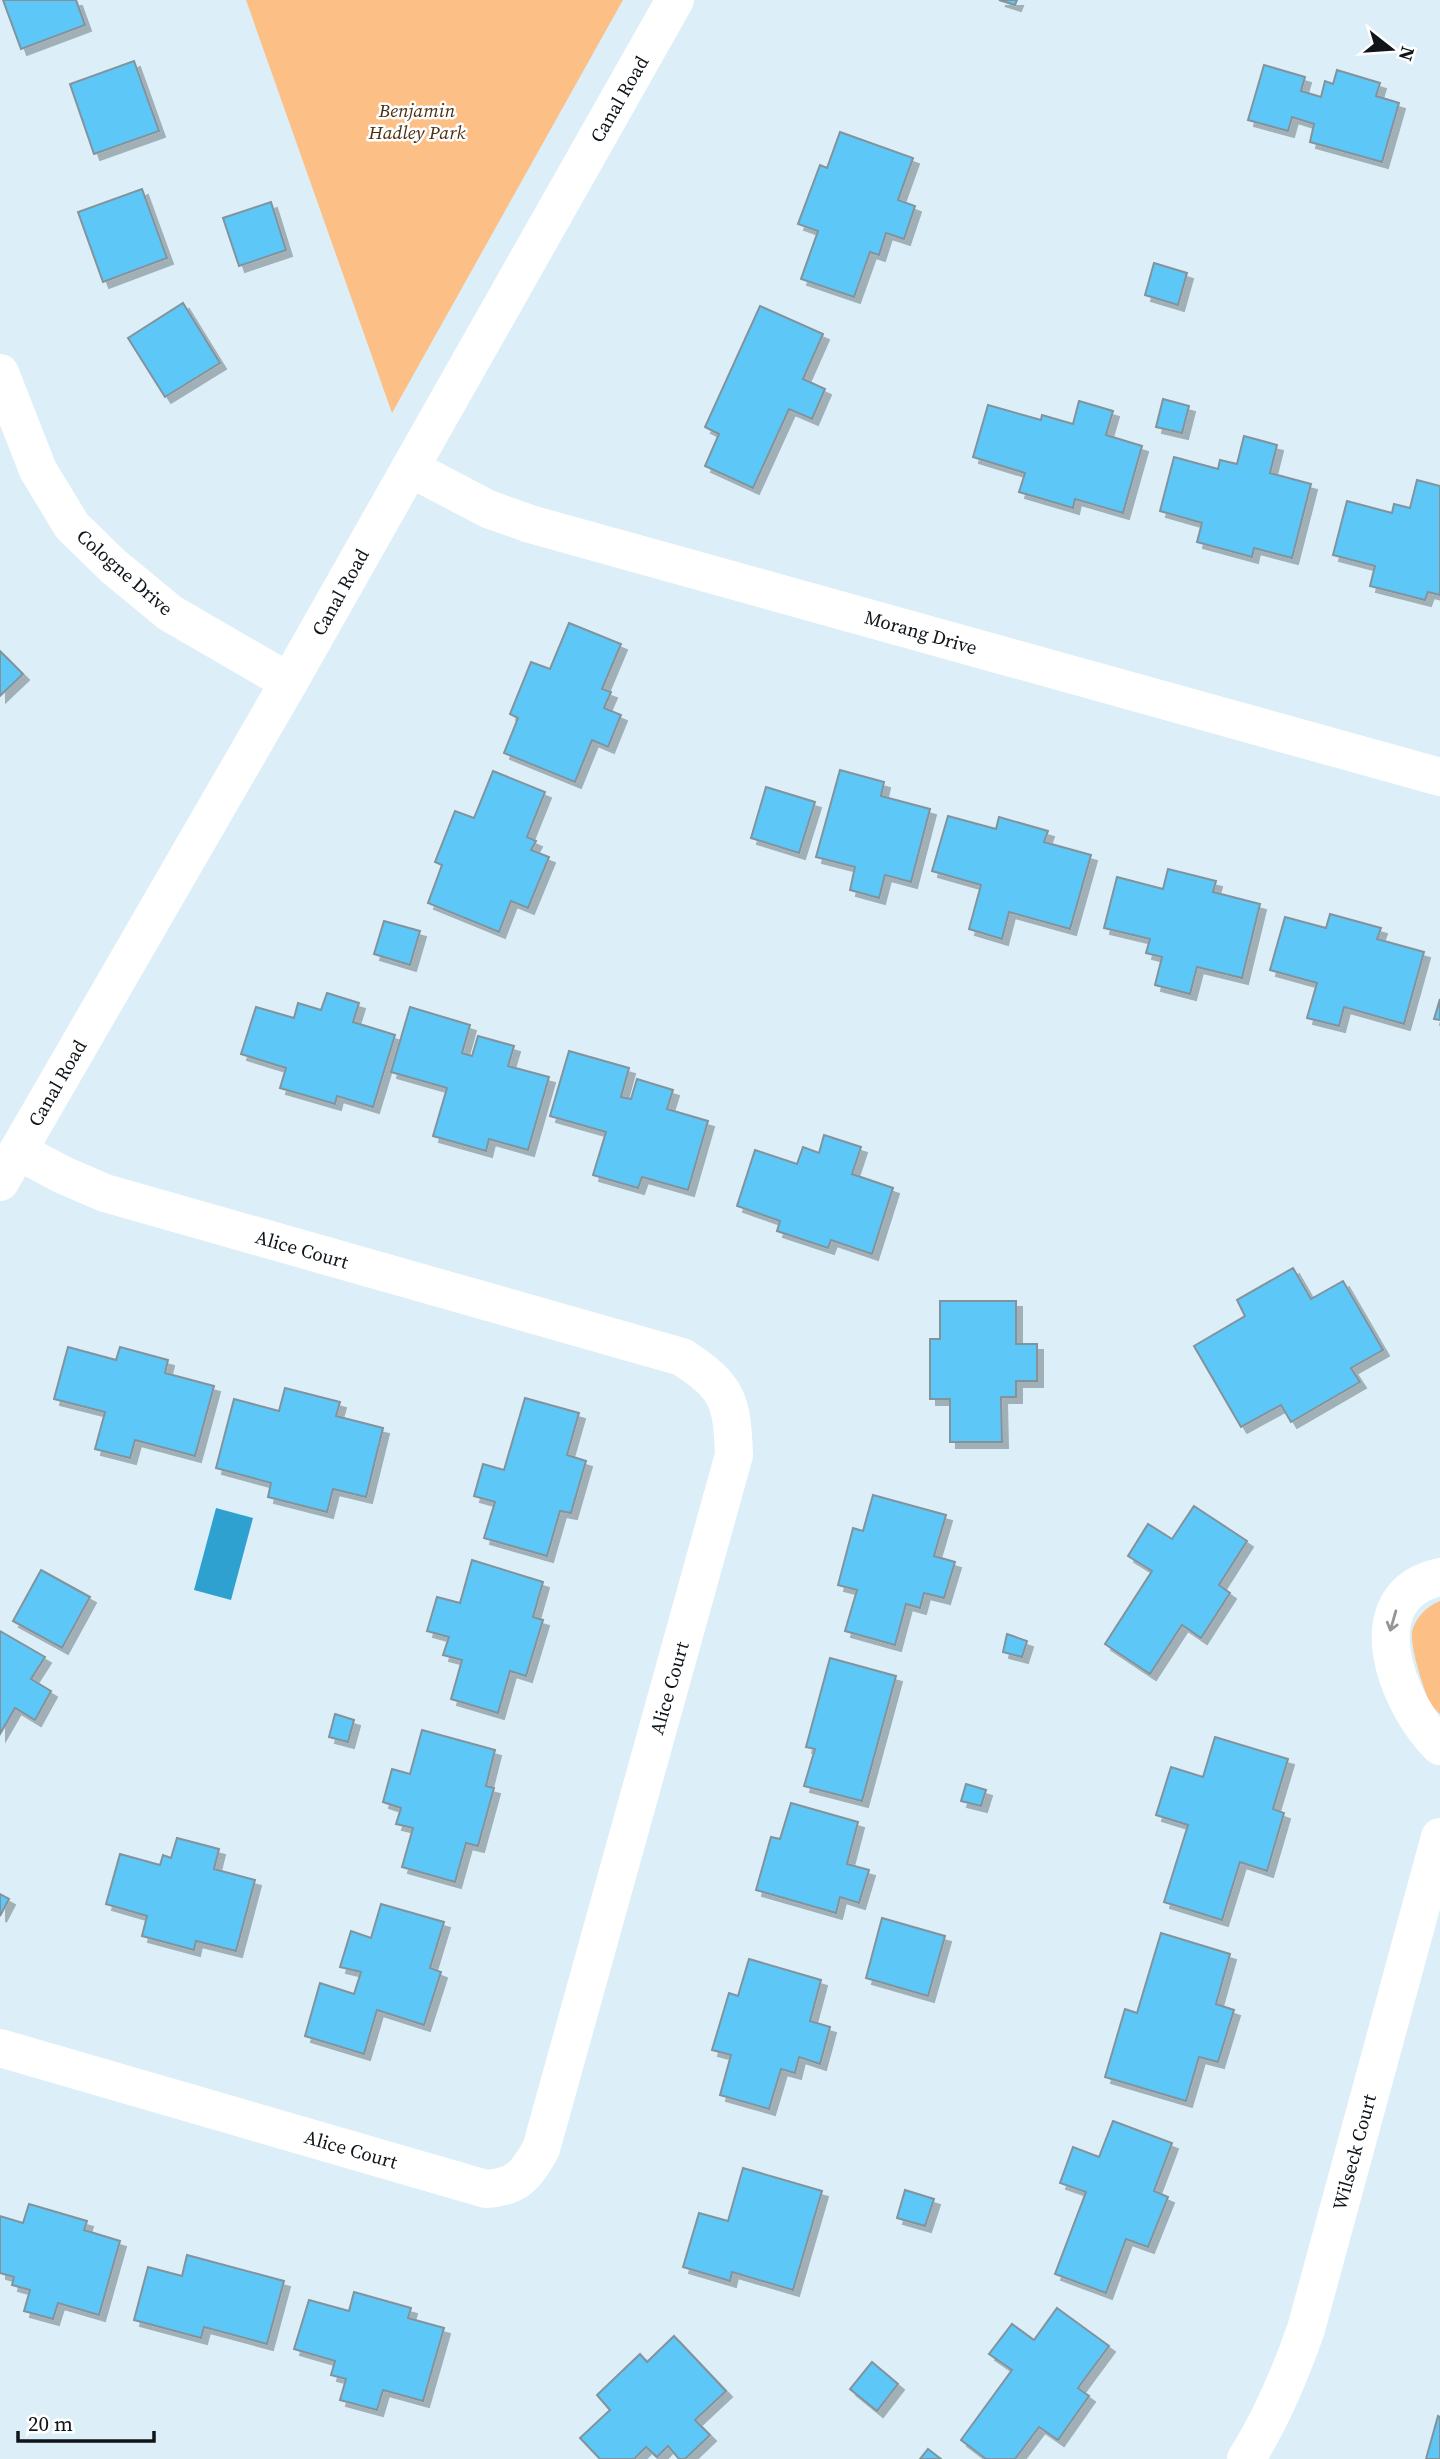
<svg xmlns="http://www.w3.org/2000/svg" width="1440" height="2459" viewBox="0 0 1440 2459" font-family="'Source Serif 4',serif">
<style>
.green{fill:#fcbf85}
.water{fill:#2fa1d0}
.building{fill:#5dc7f8;stroke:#82939c;stroke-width:2;filter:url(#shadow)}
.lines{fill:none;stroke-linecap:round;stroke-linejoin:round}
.street{stroke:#fff;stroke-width:38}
.secondary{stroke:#fff;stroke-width:38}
.oneway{stroke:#939698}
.labels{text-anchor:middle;stroke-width:5;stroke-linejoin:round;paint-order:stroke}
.street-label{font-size:19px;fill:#0f1519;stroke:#fff}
.park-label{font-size:19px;font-style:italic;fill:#4c3012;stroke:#fff}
</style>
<defs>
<filter id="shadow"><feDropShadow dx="6" dy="6" stdDeviation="0" flood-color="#0004"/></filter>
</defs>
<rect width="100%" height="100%" fill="#dceef8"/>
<g class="green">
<polygon points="246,0 623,0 392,413"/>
<path d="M1440,1601V1714C1436,1710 1432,1706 1429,1701C1423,1687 1410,1647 1412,1632C1415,1618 1427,1606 1440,1601Z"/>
</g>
<polygon class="water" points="216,1508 253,1518 231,1600 194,1590"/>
<g class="building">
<polygon points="3,0 76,0 85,25 21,49"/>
<polygon points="999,0 1017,0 1015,5"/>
<polygon points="134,61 159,131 94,154 70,84"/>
<polygon points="1264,65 1305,77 1301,91 1321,97 1325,81 1333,84 1337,70 1380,83 1376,96 1399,103 1382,162 1310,142 1314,124 1292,117 1288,131 1248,120"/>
<polygon points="840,132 913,158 898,200 915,206 904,239 886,233 879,255 870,252 854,297 801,279 818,231 798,224 820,165 827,168"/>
<polygon points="142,189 167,258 103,282 78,212"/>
<polygon points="271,202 286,250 239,266 223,218"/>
<polygon points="1154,263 1187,273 1178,305 1145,295"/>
<polygon points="183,303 220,363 165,397 128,338"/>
<polygon points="760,306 823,334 803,379 825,389 812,419 789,409 753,488 705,466 719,434 705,427"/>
<polygon points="1163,399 1189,406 1182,433 1156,427"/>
<polygon points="1079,401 1113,411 1106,435 1142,446 1123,513 1075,499 1073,508 1019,492 1025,473 973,457 988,405 1041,420 1042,415 1073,424"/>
<polygon points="1244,436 1277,445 1270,473 1311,484 1292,558 1254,548 1252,557 1197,542 1202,523 1160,511 1174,457 1218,469 1220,460 1237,464"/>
<polygon points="1417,480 1440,486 1440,595 1428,592 1425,600 1370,586 1375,566 1333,555 1347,501 1392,513 1394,504 1410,508"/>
<polygon points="569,623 621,644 602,689 611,692 604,708 621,715 608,747 592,740 575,782 504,753 518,718 510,714 531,662 550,669"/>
<polygon points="0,651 23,674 0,696"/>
<polygon points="840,770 884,782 881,796 930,809 911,882 885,875 879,898 850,890 855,867 816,857"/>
<polygon points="493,771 545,792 527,837 536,841 531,850 549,857 528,908 511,901 499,932 428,903 442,865 435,862 455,811 474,818"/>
<polygon points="766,787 815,802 799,853 751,838"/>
<polygon points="948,816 996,829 999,817 1048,831 1044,842 1091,855 1070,929 1009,912 1002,939 969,929 981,885 932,871"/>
<polygon points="1168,869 1216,881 1213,892 1260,904 1242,978 1197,967 1190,994 1155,985 1162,957 1146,953 1150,939 1104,928 1117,877 1163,889"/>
<polygon points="1330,914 1381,928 1377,939 1424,952 1404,1024 1344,1007 1339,1026 1307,1018 1317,983 1270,970 1285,917 1326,928"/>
<polygon points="384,921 420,931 410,965 374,954"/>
<polygon points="327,993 359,1003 353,1022 395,1035 373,1107 337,1096 335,1104 280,1088 286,1068 241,1054 256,1007 294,1018 298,1003 321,1010"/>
<polygon points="1440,999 1440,1020 1434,1019"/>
<polygon points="410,1007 470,1025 462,1053 472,1056 478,1036 514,1046 508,1066 549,1077 528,1150 489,1139 486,1151 433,1136 447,1088 391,1072"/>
<polygon points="569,1051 629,1068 621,1097 631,1099 637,1079 673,1090 667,1109 708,1121 688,1190 642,1177 638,1188 593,1175 606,1132 550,1116"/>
<polygon points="824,1135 861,1147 852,1174 893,1188 872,1254 831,1240 828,1248 777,1231 780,1221 737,1206 755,1150 797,1164 803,1147 819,1153"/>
<polygon points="1293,1268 1311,1299 1343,1281 1383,1350 1351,1368 1360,1382 1291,1422 1281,1405 1241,1427 1194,1346 1245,1316 1237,1300"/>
<polygon points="940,1301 1016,1301 1016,1344 1037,1344 1037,1381 1016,1381 1016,1397 1001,1397 1002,1442 950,1442 950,1399 930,1399 930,1339 940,1339"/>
<polygon points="68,1347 116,1360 120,1347 168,1360 165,1373 214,1386 195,1456 135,1440 130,1458 95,1449 105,1412 54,1399"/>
<polygon points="285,1388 340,1402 336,1416 383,1428 366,1497 333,1489 327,1512 268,1497 271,1483 216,1468 234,1399 279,1411"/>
<polygon points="525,1398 579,1413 567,1455 586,1461 571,1513 560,1511 547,1556 484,1538 495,1502 474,1496 483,1464 504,1470"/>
<polygon points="873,1495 946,1515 934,1556 955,1562 944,1598 924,1593 920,1608 906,1604 895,1645 845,1631 857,1590 838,1585 853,1528 863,1531"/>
<polygon points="1194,1506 1247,1541 1219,1585 1230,1593 1201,1638 1182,1625 1150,1674 1105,1644 1152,1571 1128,1556 1148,1524 1172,1539"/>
<polygon points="472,1560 543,1582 533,1617 543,1620 526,1676 510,1671 498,1713 451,1699 462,1660 443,1655 449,1637 427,1631 437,1597 460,1603"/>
<polygon points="41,1570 90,1597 62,1648 13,1621"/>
<polygon points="0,1631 45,1657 31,1679 51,1691 35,1720 15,1708 0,1734"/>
<polygon points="1007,1634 1027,1641 1022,1657 1003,1652"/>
<polygon points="830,1658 896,1676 862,1801 804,1786 815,1749 806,1747"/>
<polygon points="335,1714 354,1720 348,1742 329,1737"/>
<polygon points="422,1730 495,1750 486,1786 494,1788 478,1846 466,1843 455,1882 402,1867 413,1828 396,1824 401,1808 383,1802 392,1769 410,1774"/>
<polygon points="1215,1737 1288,1759 1273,1809 1284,1813 1267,1871 1240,1862 1222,1920 1164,1902 1188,1825 1156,1815 1171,1767 1203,1777"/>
<polygon points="966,1784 986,1790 981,1806 961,1801"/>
<polygon points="791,1803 858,1822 847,1864 869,1870 859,1903 840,1897 836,1913 756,1890 771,1837 780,1839"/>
<polygon points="177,1838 219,1849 214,1869 255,1880 236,1951 196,1941 194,1950 142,1936 147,1916 106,1904 120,1854 160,1865 163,1855 171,1858"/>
<polygon points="0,1894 9,1899 0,1916"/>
<polygon points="381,1904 444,1922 430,1968 441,1972 424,2025 377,2010 364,2054 305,2036 320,1983 354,1994 361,1972 340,1967 351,1931 371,1938"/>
<polygon points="882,1918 945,1936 928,1996 866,1978"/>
<polygon points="1161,1933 1230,1954 1216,2004 1234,2010 1218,2062 1199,2057 1186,2101 1105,2077 1125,2009 1137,2013"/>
<polygon points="749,1959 821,1980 810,2021 830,2027 820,2064 799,2057 795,2073 781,2069 769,2109 720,2095 731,2055 712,2050 729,1993 738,1996"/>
<polygon points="1113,2121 1172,2143 1154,2191 1168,2197 1148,2247 1126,2239 1106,2293 1055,2274 1086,2192 1060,2183 1073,2147 1099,2157"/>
<polygon points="743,2168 822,2191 793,2290 732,2272 730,2281 683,2267 699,2213 728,2221"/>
<polygon points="905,2190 934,2199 925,2226 897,2218"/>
<polygon points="29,2204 87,2221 84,2230 120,2241 99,2315 58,2303 53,2319 24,2311 30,2290 12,2285 14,2277 0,2273 0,2216 23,2223"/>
<polygon points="187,2255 284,2281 267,2344 204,2327 201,2338 134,2320 148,2267 182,2276"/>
<polygon points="354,2292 411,2308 408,2318 444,2328 423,2401 383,2390 377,2410 340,2400 346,2379 331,2375 335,2361 294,2349 309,2300 349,2311"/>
<polygon points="1057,2308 1109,2346 1078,2388 1089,2396 1058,2440 1039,2427 1015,2459 986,2459 961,2440 1012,2370 989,2354 1012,2324 1034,2340"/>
<polygon points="674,2336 726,2391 695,2420 710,2435 685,2459 679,2459 668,2446 657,2457 646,2447 634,2459 600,2459 580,2438 610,2410 597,2395 640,2354 647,2362"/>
<polygon points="872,2362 898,2384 877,2411 850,2389"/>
<polygon points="1438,2416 1440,2417 1440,2459 1426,2459"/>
<polygon points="928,2449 941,2459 920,2459"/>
</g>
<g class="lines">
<g class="street">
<polyline points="0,373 38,470 72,526 113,566 170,613 289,682"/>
<polyline points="410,468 488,509 530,524 1440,777"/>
<path d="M1440,1577C1354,1596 1398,1706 1440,1746"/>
<path d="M0,2048L486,2189C518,2187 526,2175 541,2149L734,1455C732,1400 728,1387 682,1357L105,1193L63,1175L18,1151"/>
<path d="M1246,2459C1272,2418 1290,2375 1306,2329L1440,1837"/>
</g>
<polyline class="secondary" points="0,1182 289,682 675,0"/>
</g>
<defs><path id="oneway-shaft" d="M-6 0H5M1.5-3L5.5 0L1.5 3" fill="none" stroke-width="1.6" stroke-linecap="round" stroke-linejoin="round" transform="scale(1.75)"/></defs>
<use class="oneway" href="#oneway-shaft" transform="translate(1393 1621) rotate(106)"/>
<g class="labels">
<g class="street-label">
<text transform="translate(619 99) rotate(-60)" y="7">Canal Road</text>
<text transform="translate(125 572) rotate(41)" y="7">Cologne Drive</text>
<text transform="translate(340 592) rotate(-61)" y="7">Canal Road</text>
<text transform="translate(921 632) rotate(16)" y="7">Morang Drive</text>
<text transform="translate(57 1083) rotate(-60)" y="7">Canal Road</text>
<text transform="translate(302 1249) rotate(16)" y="7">Alice Court</text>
<text transform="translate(669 1688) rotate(-74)" y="7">Alice Court</text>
<text transform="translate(351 2149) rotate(16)" y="7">Alice Court</text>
<text transform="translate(1354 2152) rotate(-75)" y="7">Wilseck Court</text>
</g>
<g class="park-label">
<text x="417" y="117">Benjamin<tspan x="417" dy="22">Hadley Park</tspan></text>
</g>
</g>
<g transform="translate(1391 49) rotate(107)" stroke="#ffffff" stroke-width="5" paint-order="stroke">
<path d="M0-5L12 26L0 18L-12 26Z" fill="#0f1519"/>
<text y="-10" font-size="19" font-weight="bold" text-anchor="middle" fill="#0f1519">N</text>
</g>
<path d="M18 2431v10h136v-10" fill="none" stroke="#0f1519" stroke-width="3.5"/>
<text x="28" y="2431" font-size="21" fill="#0f1519" stroke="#ffffff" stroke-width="5" paint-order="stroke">20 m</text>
</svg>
